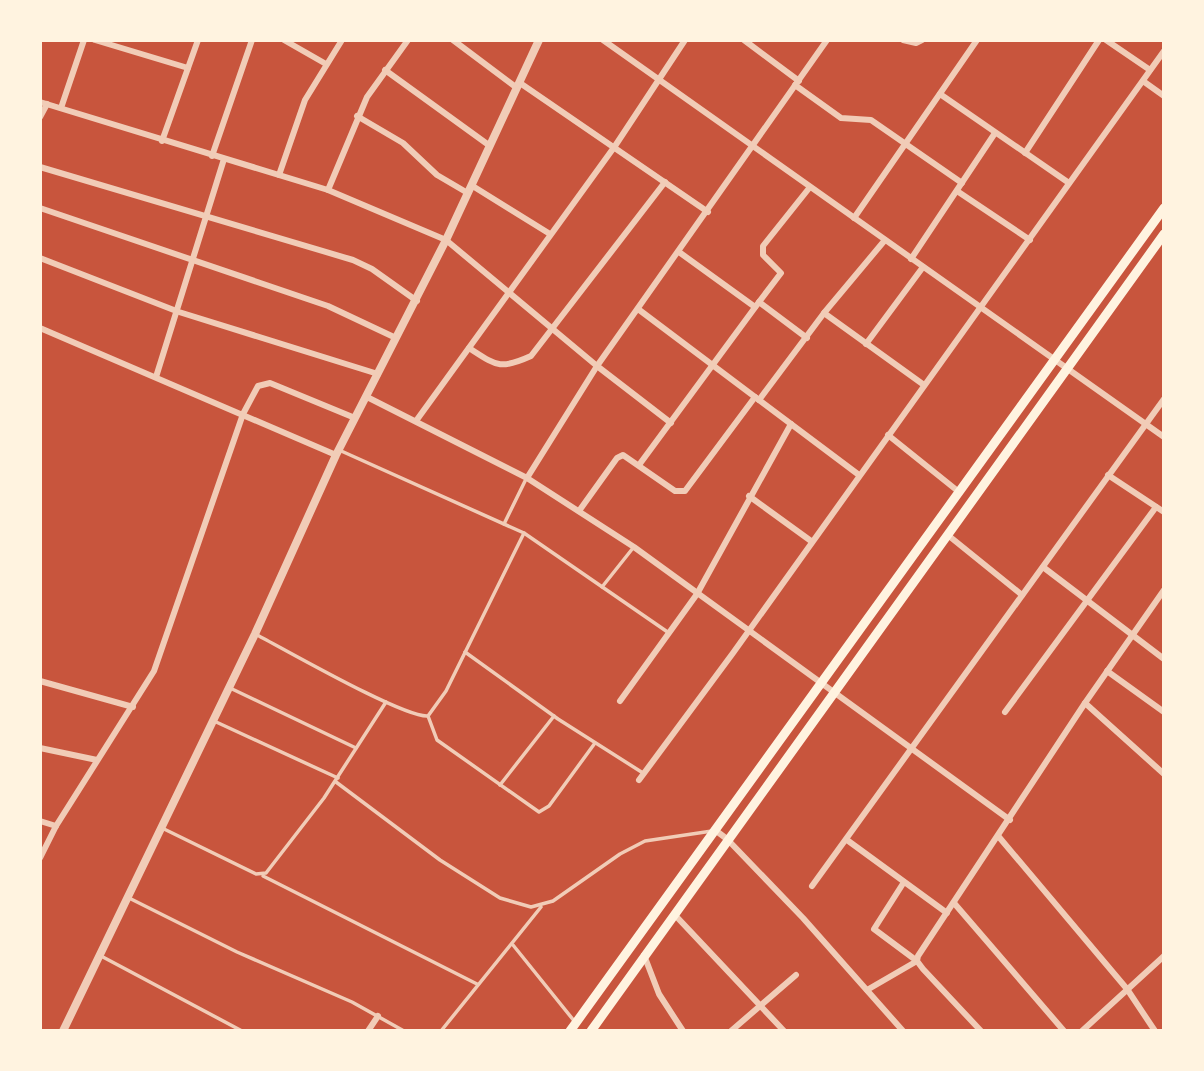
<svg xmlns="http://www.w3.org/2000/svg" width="1204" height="1071" viewBox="0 0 1204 1071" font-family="'Alegreya Sans',sans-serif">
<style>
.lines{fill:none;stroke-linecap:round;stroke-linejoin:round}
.service{stroke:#f1ccb7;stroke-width:3.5}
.minor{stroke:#f1ccb7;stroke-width:6}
.tertiary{stroke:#f1ccb7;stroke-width:8}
.secondary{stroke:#fff3e0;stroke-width:9}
</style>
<rect width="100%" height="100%" fill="#c8553d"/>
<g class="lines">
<g class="service">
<polyline points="339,450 524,533 669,633"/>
<polyline points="504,524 526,479"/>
<polyline points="602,587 633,548"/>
<path d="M257,635C286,650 404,718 428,716L446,691L524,533"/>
<polyline points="465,652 558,719 643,773"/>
<polyline points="230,688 356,748"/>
<polyline points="428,716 437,740 539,812 549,806 595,743"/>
<polyline points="214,721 338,778"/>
<polyline points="336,782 440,860 500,898 531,907 553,901 620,854 645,841 712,831"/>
<polyline points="500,785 554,716"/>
<polyline points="162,828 256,874 266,873 324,798 386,702"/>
<polyline points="263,876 477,984"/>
<polyline points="129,898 237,952 352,1002 404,1031"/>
<polyline points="513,945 575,1022"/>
<polyline points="101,956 242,1031"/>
<polyline points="441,1031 541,907"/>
</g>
<g class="minor">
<polyline points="95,40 188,68"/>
<polyline points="284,40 326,64"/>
<polyline points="453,40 517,88"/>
<polyline points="603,40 1164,437"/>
<polyline points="744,40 799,81"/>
<polyline points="903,40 916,43 922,40"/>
<polyline points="1106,40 1150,70"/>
<polyline points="385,70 490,146"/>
<polyline points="1143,81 1164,96"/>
<polyline points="520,83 708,212"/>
<polyline points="795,85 841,118 871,120 962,183"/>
<polyline points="940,94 1069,183"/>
<polyline points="40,102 328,190 446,240 597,366 671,423"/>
<polyline points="61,108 84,40"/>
<polyline points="357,116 403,143 437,175 466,192"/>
<polyline points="40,117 47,104"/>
<polyline points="162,141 198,40"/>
<polyline points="1025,153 1099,40"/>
<polyline points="212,156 252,40"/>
<polyline points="40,167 353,260 372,269 417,301"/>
<polyline points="279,175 305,100 342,40"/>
<polyline points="471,185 550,234"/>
<polyline points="328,190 367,97 408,40"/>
<polyline points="957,191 1030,240"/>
<polyline points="40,208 328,306 396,338"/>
<polyline points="854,218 977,40"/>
<polyline points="679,252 755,307"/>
<polyline points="40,258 179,312 378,374"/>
<polyline points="911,259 995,133"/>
<polyline points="759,302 781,273 763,255 763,246 810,187"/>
<polyline points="638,309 859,475"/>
<polyline points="824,313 924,385"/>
<polyline points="40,328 336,455"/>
<polyline points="866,344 923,267"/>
<path d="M469,348C497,366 500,370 531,356L665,182"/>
<polyline points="156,377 224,159"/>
<polyline points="367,397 527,478 634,547 1010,820"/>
<polyline points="759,400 824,313 885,240"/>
<polyline points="416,421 615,146 685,40"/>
<polyline points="888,435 959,492"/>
<polyline points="639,465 759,302 807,338"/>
<polyline points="1108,475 1164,512"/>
<polyline points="527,478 597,366 827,40"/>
<polyline points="749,496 811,541"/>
<polyline points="579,511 617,458 623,455 675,491 685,491 755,397"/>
<polyline points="949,536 1022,595"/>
<polyline points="1043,567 1164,659"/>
<polyline points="1107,671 1164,712"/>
<polyline points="40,681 133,707"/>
<polyline points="620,701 697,594 791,424"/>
<polyline points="1085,703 1164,774"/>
<polyline points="1005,712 1156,507"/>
<polyline points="40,748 97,760"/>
<polyline points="639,780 733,653 1164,51"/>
<polyline points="40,821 56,826"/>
<polyline points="715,830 727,839 803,918 903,1031"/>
<polyline points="999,837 1127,989 1155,1031"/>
<polyline points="847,840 947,913"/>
<polyline points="40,858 56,826 154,671 243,414 258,386 270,383 355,418"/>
<polyline points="812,886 1164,399"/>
<polyline points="954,903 1064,1031"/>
<polyline points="674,914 784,1031"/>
<polyline points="644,955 659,994 683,1031"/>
<polyline points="867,990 917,961 874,929 904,882"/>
<polyline points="368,1031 378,1016"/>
<polyline points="731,1031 796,975"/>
<polyline points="981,1031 923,969 917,961 918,956 1085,703 1164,590"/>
<polyline points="1082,1031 1164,956"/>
</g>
<polyline class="tertiary" points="63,1031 255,634 336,455 446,240 539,40"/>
<g class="secondary">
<polyline points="570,1031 1164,208"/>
<polyline points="591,1031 1164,234"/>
</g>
</g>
<rect width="1204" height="1071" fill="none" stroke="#fff3e0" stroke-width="84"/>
</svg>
